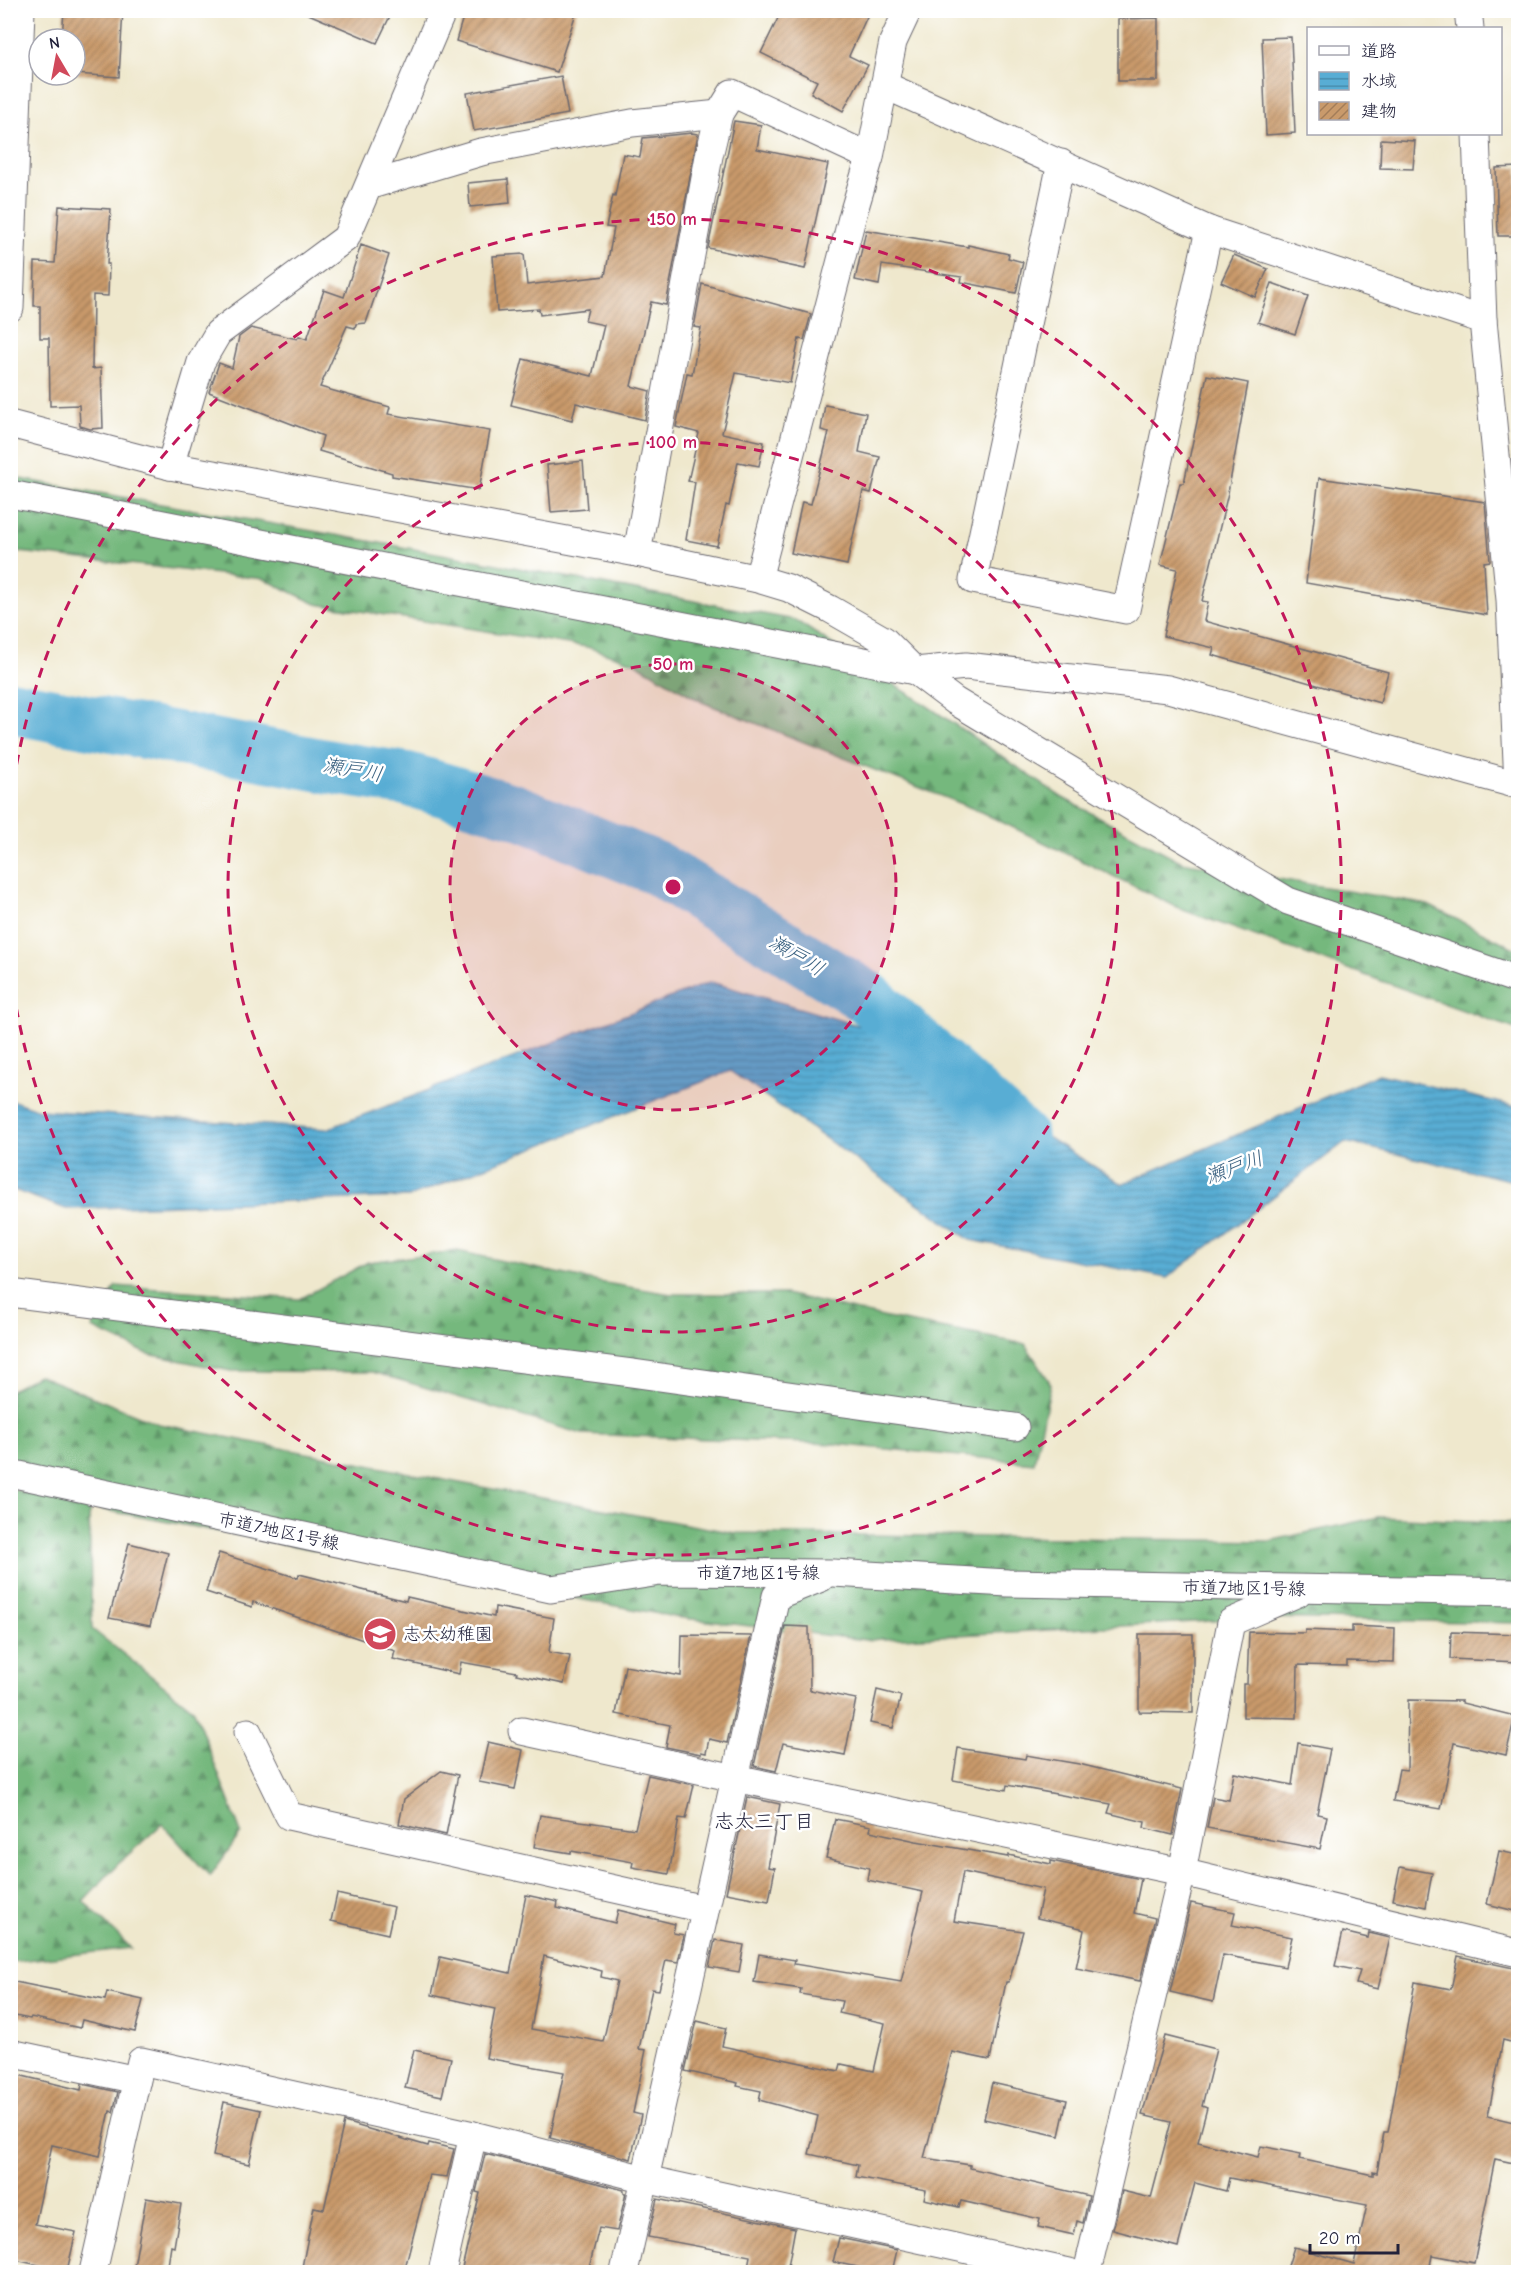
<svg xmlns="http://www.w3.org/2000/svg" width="1529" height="2283" viewBox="0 0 1529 2283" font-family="'Comic Neue','Klee One',sans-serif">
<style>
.forest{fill:url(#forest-firs);stroke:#4b6d5c;stroke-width:1.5}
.water{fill:url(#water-rules);stroke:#3d6888;stroke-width:1.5}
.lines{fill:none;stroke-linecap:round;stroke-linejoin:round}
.river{stroke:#58add4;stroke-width:54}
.building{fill:url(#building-hatch);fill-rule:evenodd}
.street-casing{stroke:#6a676e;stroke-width:29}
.street{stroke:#fff;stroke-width:27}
.ring{fill:none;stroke:#c2185b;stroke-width:3;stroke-dasharray:10 8}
.labels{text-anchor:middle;stroke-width:5;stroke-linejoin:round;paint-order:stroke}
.street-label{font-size:18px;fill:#22223b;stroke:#fff}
.poi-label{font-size:18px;fill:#22223b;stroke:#fff;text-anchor:start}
.water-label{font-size:20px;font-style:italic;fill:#3a6180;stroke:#fff}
.neighbourhood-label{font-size:20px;fill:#22223b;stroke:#fff}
.centre{fill:#c2185b;stroke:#fff;stroke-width:3}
.ring-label{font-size:18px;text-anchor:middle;font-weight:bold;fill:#c2185b;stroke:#fff;stroke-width:5;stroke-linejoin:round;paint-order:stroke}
</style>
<defs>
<pattern id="forest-firs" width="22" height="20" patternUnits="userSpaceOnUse" patternTransform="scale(1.5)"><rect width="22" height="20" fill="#74b87d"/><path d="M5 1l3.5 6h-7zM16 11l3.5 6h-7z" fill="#5f9568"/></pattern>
<pattern id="water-rules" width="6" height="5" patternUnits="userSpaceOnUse" patternTransform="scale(1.5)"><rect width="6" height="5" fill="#58add4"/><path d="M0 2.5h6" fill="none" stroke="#488cad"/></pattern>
<pattern id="building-hatch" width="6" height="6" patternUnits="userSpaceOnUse" patternTransform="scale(1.5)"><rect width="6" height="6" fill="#c99a6b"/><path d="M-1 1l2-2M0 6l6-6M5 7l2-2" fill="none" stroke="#a37d59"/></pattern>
</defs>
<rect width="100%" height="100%" fill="#fff"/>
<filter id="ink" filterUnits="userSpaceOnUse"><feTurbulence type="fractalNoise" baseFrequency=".0167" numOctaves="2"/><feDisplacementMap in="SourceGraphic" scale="12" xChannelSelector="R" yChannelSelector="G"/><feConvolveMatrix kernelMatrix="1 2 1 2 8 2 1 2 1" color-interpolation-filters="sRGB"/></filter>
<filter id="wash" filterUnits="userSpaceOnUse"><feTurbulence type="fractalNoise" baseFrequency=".008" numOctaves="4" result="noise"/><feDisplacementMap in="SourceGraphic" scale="24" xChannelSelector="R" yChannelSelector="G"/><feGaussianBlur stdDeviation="1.35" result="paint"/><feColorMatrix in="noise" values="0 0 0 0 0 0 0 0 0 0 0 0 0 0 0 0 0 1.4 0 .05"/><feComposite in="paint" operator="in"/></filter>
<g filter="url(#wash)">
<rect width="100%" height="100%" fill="#efe8cd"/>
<g class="forest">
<polygon points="10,477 481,561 795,620 926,705 1063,798 1182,862 1428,905 1518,950 1518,1030 1183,910 979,811 702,702 634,662 587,647 316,604 264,579 11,551"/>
<polygon points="457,1251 599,1282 671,1294 786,1294 887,1318 1025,1344 1051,1384 1034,1463 834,1444 582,1434 373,1372 231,1371 148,1354 92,1328 116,1286 300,1299 368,1262"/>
<polygon points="38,1375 159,1424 460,1483 735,1533 1269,1541 1379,1517 1518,1523 1518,1623 1267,1618 866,1640 675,1617 99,1509 11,1462 10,1391"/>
<polygon points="11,1489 57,1499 89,1510 92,1629 194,1710 241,1833 210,1876 162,1824 120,1862 83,1901 131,1948 11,1962"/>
</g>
<polygon class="water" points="711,982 877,1031 1122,1184 1379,1074 1518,1107 1518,1182 1345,1142 1167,1278 970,1240 730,1071 409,1197 66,1209 11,1189 11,1100 39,1110 327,1129"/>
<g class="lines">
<polyline class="river" points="10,707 342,769 407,779 515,811 656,868 868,998 1021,1137"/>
</g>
<g id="blocks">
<g class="building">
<polygon points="64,10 123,10 119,77 75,74 75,39 62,39"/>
<polygon points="299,10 393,10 377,43"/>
<polygon points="465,10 577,10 557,72 456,41"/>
<polygon points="782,10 870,10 849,56 868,65 843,111 811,93 817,81 761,53"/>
<polygon points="1158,18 1158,81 1118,81 1118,19"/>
<polygon points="1291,37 1295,133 1266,135 1262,38"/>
<polygon points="561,76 568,114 474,131 467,93"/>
<polygon points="734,121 761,125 757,149 828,164 805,269 708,248"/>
<polygon points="692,133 698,134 666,305 651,302 631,386 650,391 645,420 576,403 572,420 511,405 523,359 592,376 604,325 585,321 588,309 540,315 539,309 497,312 493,256 524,254 527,285 605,276 614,228 606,227 613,195 615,196 623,154 640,157 643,138"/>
<polygon points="1381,139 1415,141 1413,169 1380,168"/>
<polygon points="1518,167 1518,236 1498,236 1496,168"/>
<polygon points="508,179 510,203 470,207 468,183"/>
<polygon points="59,206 111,209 107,264 109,264 108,296 93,295 92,369 101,368 103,428 90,429 80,426 79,405 50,406 49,338 40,338 40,306 34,306 35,262 55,263"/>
<polygon points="866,230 968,247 968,245 1009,254 1008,258 1023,262 1016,293 961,282 962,277 882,265 879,285 855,280"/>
<polygon points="361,245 389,255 366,323 356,324 355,328 347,326 320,387 390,407 388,414 490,431 479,490 392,476 392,473 319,451 323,436 209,392 219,363 232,368 239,337 251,328 297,339 299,336 307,339 324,290 344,297"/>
<polygon points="1234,255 1268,269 1255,297 1221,282"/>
<polygon points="1272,283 1308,296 1295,334 1258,322"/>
<polygon points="702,284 811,314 804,340 799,339 790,383 736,373 722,433 764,442 759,466 738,462 729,506 726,505 717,546 686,540 695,482 688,481 699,433 676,427 687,373 692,374 701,328 694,327"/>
<polygon points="1207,375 1248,383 1228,493 1202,601 1208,602 1204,621 1388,672 1380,703 1212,655 1214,648 1163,636 1177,569 1160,565 1180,483 1184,483"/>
<polygon points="825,405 866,413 859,452 880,457 871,493 863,491 847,565 791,553 802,502 811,504 829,432 821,430"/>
<polygon points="583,461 587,509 551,512 547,465"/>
<polygon points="1319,478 1485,502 1490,561 1484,562 1487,615 1306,583"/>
<polygon points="129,1543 168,1553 150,1626 109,1618"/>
<polygon points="219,1553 298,1578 299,1574 406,1601 407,1597 494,1617 495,1607 554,1618 549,1652 570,1656 564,1684 516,1674 517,1672 461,1662 459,1674 393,1659 395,1651 253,1602 252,1607 206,1592"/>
<polygon points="785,1626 809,1627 810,1690 856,1699 845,1755 783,1743 776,1771 754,1766"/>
<polygon points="1352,1626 1395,1628 1394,1662 1347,1661 1347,1666 1298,1665 1297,1718 1243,1717 1243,1684 1247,1684 1249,1632 1305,1633 1305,1630 1352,1632"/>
<polygon points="1451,1632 1518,1634 1518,1662 1450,1659"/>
<polygon points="1139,1634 1193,1634 1193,1713 1139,1712"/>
<polygon points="682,1635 751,1636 727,1743 709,1739 706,1753 701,1752 701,1754 666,1747 670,1725 616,1714 625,1666 681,1676"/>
<polygon points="877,1690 901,1696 893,1728 870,1723"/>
<polygon points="1408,1700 1462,1701 1462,1703 1515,1716 1506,1755 1454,1743 1441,1809 1393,1801 1399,1769 1407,1770"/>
<polygon points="488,1742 523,1750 515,1789 479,1782"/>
<polygon points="1298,1743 1330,1749 1317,1814 1327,1816 1320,1849 1207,1828 1213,1797 1229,1800 1234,1773 1292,1785"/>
<polygon points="958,1748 1025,1759 1026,1755 1079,1764 1182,1789 1173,1835 1144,1828 1145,1822 1108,1813 1111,1804 1007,1785 1006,1790 953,1780"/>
<polygon points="441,1771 458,1775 446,1835 399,1824 404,1799"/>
<polygon points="648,1775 694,1785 686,1819 679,1818 669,1874 632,1867 633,1862 571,1851 571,1853 534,1847 540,1815 635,1829"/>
<polygon points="747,1797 780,1804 768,1867 775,1868 769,1901 726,1893"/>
<polygon points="835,1819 871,1826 870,1831 916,1841 1008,1857 1008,1855 1051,1864 1051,1861 1141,1879 1134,1913 1155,1918 1140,1981 1076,1968 1084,1930 1081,1929 1081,1928 1037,1918 1043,1889 963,1872 954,1921 1023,1931 1009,1982 1006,1982 990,2060 952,2052 924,2158 970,2165 970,2168 1089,2196 1083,2223 1077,2221 1074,2235 1038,2227 1040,2219 961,2201 959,2207 924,2199 926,2190 856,2177 858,2165 809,2154 818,2116 759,2100 761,2091 737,2086 738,2083 685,2071 697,2021 726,2028 722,2046 839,2071 841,2064 874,2071 885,2023 839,2013 842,2001 800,1994 801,1989 754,1982 759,1954 795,1960 794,1964 901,1982 923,1892 867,1880 869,1868 826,1858"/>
<polygon points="1499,1851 1518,1855 1518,1895 1515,1911 1487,1904"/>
<polygon points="1400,1867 1432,1873 1426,1907 1393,1900"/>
<polygon points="337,1894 394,1907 388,1934 331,1921"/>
<path d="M526,1895L558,1902L557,1908L615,1923L618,1910L675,1924L673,1933L684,1935L678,1962L666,1960L659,1990L652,1989L639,2049L646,2050L633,2113L641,2115L631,2159L550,2138L564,2072L486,2058L495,2009L432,1995L440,1957L510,1973ZM544,1956L602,1971L601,1977L617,1981L603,2042L531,2029Z"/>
<polygon points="1191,1903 1235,1912 1232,1925 1292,1937 1285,1967 1223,1955 1213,2002 1170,1992"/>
<polygon points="1343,1932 1368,1938 1369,1933 1390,1938 1378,1989 1356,1984 1360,1971 1335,1966"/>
<polygon points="715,1940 744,1945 739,1972 709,1967"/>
<polygon points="1458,1956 1518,1969 1518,2044 1503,2040 1488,2116 1518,2123 1518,2164 1495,2159 1474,2263 1432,2255 1429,2272 1286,2272 1294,2247 1354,2264 1367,2205 1229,2178 1226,2191 1195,2183 1178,2247 1113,2230 1122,2191 1151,2198 1171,2122 1142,2115 1165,2036 1216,2049 1202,2106 1207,2108 1198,2142 1258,2157 1261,2146 1301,2154 1300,2159 1373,2175 1373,2172 1377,2173 1384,2132 1388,2132 1415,1982 1451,1989"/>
<polygon points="10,1981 105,2000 107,1992 143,2000 135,2032 82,2020 80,2028 31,2017 30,2019 10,2015"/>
<polygon points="414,2050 451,2058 442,2096 405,2088"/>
<polygon points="10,2073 81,2090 82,2084 118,2092 113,2112 110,2111 100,2156 52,2145 35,2224 76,2232 67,2271 10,2259"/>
<polygon points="992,2083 1067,2100 1059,2136 984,2119"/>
<polygon points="224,2102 261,2110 249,2164 213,2156"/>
<polygon points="344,2122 428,2146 429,2143 454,2149 447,2177 429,2175 404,2272 301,2272 314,2207 324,2209"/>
<polygon points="485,2154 624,2190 624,2193 626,2193 617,2231 599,2228 588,2272 461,2272 480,2193 476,2192"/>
<polygon points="146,2198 181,2204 174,2247 171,2246 167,2272 133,2272"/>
<polygon points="657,2199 795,2228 787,2272 747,2272 750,2256 648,2237"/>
<polygon points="839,2238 897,2250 892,2272 882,2272 833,2262"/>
</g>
</g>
</g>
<g filter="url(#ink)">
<use href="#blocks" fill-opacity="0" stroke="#6a676e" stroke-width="1.5"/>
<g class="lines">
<g class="street-casing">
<g id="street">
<polyline points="1468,10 1470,28"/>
<polyline points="884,85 1209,230 1483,320"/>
<polyline points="1476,134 1483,320 1510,600 1518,785"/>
<polyline points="1061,163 973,580 1126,610 1209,230"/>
<polyline points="371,185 481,152 632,123 719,114"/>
<polyline points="10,308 21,10"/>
<polyline points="10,424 170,466 637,553 758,579 788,588 830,609 884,640 915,671 955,701 1288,901 1518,980"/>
<polyline points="170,466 201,362 218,333 346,238 443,10"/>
<polyline points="10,494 915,671 966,666 1168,689 1518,785"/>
<polyline points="637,553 709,156 719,114 732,93 870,157"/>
<polyline points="758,579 853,214 870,157 893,42 908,10"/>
<polyline points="10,1293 632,1373 1015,1427"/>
<polyline points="10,1473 551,1589 660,1572 833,1573 1008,1583 1518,1592"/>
<polyline points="522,1731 735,1778 1182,1872 1518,1953"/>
<polyline points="248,1732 289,1816 704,1909"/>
<polyline points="10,2053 137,2080"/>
<polyline points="93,2272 141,2061 473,2135 645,2179 1069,2272"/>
<polyline points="442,2272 473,2135"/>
<polyline points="624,2272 776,1596 821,1578"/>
<polyline points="1087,2272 1182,1872 1231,1622 1298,1593"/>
</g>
</g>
<use href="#street" class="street"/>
</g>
</g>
<circle cx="673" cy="887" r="223" fill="#c2185b" fill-opacity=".12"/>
<g class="ring">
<circle cx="673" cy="887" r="223"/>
<circle cx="673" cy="887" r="445"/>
<path d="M11 800A668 668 0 1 1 11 974"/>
</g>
<defs>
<g id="school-disc" transform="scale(1.725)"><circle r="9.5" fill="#d1495b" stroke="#fff"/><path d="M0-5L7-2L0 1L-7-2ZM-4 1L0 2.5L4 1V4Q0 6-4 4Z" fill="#fff"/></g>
</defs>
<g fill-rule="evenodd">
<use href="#school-disc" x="380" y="1634"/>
</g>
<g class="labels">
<g class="street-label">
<text transform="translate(279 1531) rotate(12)" y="6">市道7地区1号線</text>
<text x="758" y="1579">市道7地区1号線</text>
<text transform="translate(1244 1588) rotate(1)" y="6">市道7地区1号線</text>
</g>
<g class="poi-label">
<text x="403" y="1640">志太幼稚園</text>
</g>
<g class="water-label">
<text transform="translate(353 769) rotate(10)" y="7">瀬戸川</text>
<text transform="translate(797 955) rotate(31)" y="7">瀬戸川</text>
<text transform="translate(1234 1167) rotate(-20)" y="7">瀬戸川</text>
</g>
<g class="neighbourhood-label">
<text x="764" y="1828">志太三丁目</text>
</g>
</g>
<circle cx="673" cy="887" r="9" class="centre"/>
<g class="ring-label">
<text x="673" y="225">150 m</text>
<text x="673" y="448">100 m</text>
<text x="673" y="670">50 m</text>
</g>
<rect width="1529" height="2283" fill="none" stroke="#fff" stroke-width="36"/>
<rect x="1307" y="27" width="195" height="108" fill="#ffffff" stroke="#a7a7b1" stroke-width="1.5"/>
<rect x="1319" y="46" width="30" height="9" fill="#ffffff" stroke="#a7a7b1" stroke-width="1.5"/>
<text x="1361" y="57" font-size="18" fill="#22223b">道路</text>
<rect x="1319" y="72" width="30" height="18" fill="url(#water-rules)" stroke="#a7a7b1" stroke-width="1.5"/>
<text x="1361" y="87" font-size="18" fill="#22223b">水域</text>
<rect x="1319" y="102" width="30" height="18" fill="url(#building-hatch)" stroke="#a7a7b1" stroke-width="1.5"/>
<text x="1361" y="117" font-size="18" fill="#22223b">建物</text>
<g transform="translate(57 57) rotate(350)"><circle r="28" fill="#ffffff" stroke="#a7a7b1" stroke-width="1.5"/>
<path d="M0-4.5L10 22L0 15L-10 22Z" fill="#d1495b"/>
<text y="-9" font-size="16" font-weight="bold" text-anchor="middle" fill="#22223b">N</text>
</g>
<path d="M1310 2244v9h88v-9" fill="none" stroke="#22223b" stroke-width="3"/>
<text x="1319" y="2244" font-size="18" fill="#22223b" stroke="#ffffff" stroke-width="4.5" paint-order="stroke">20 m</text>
</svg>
